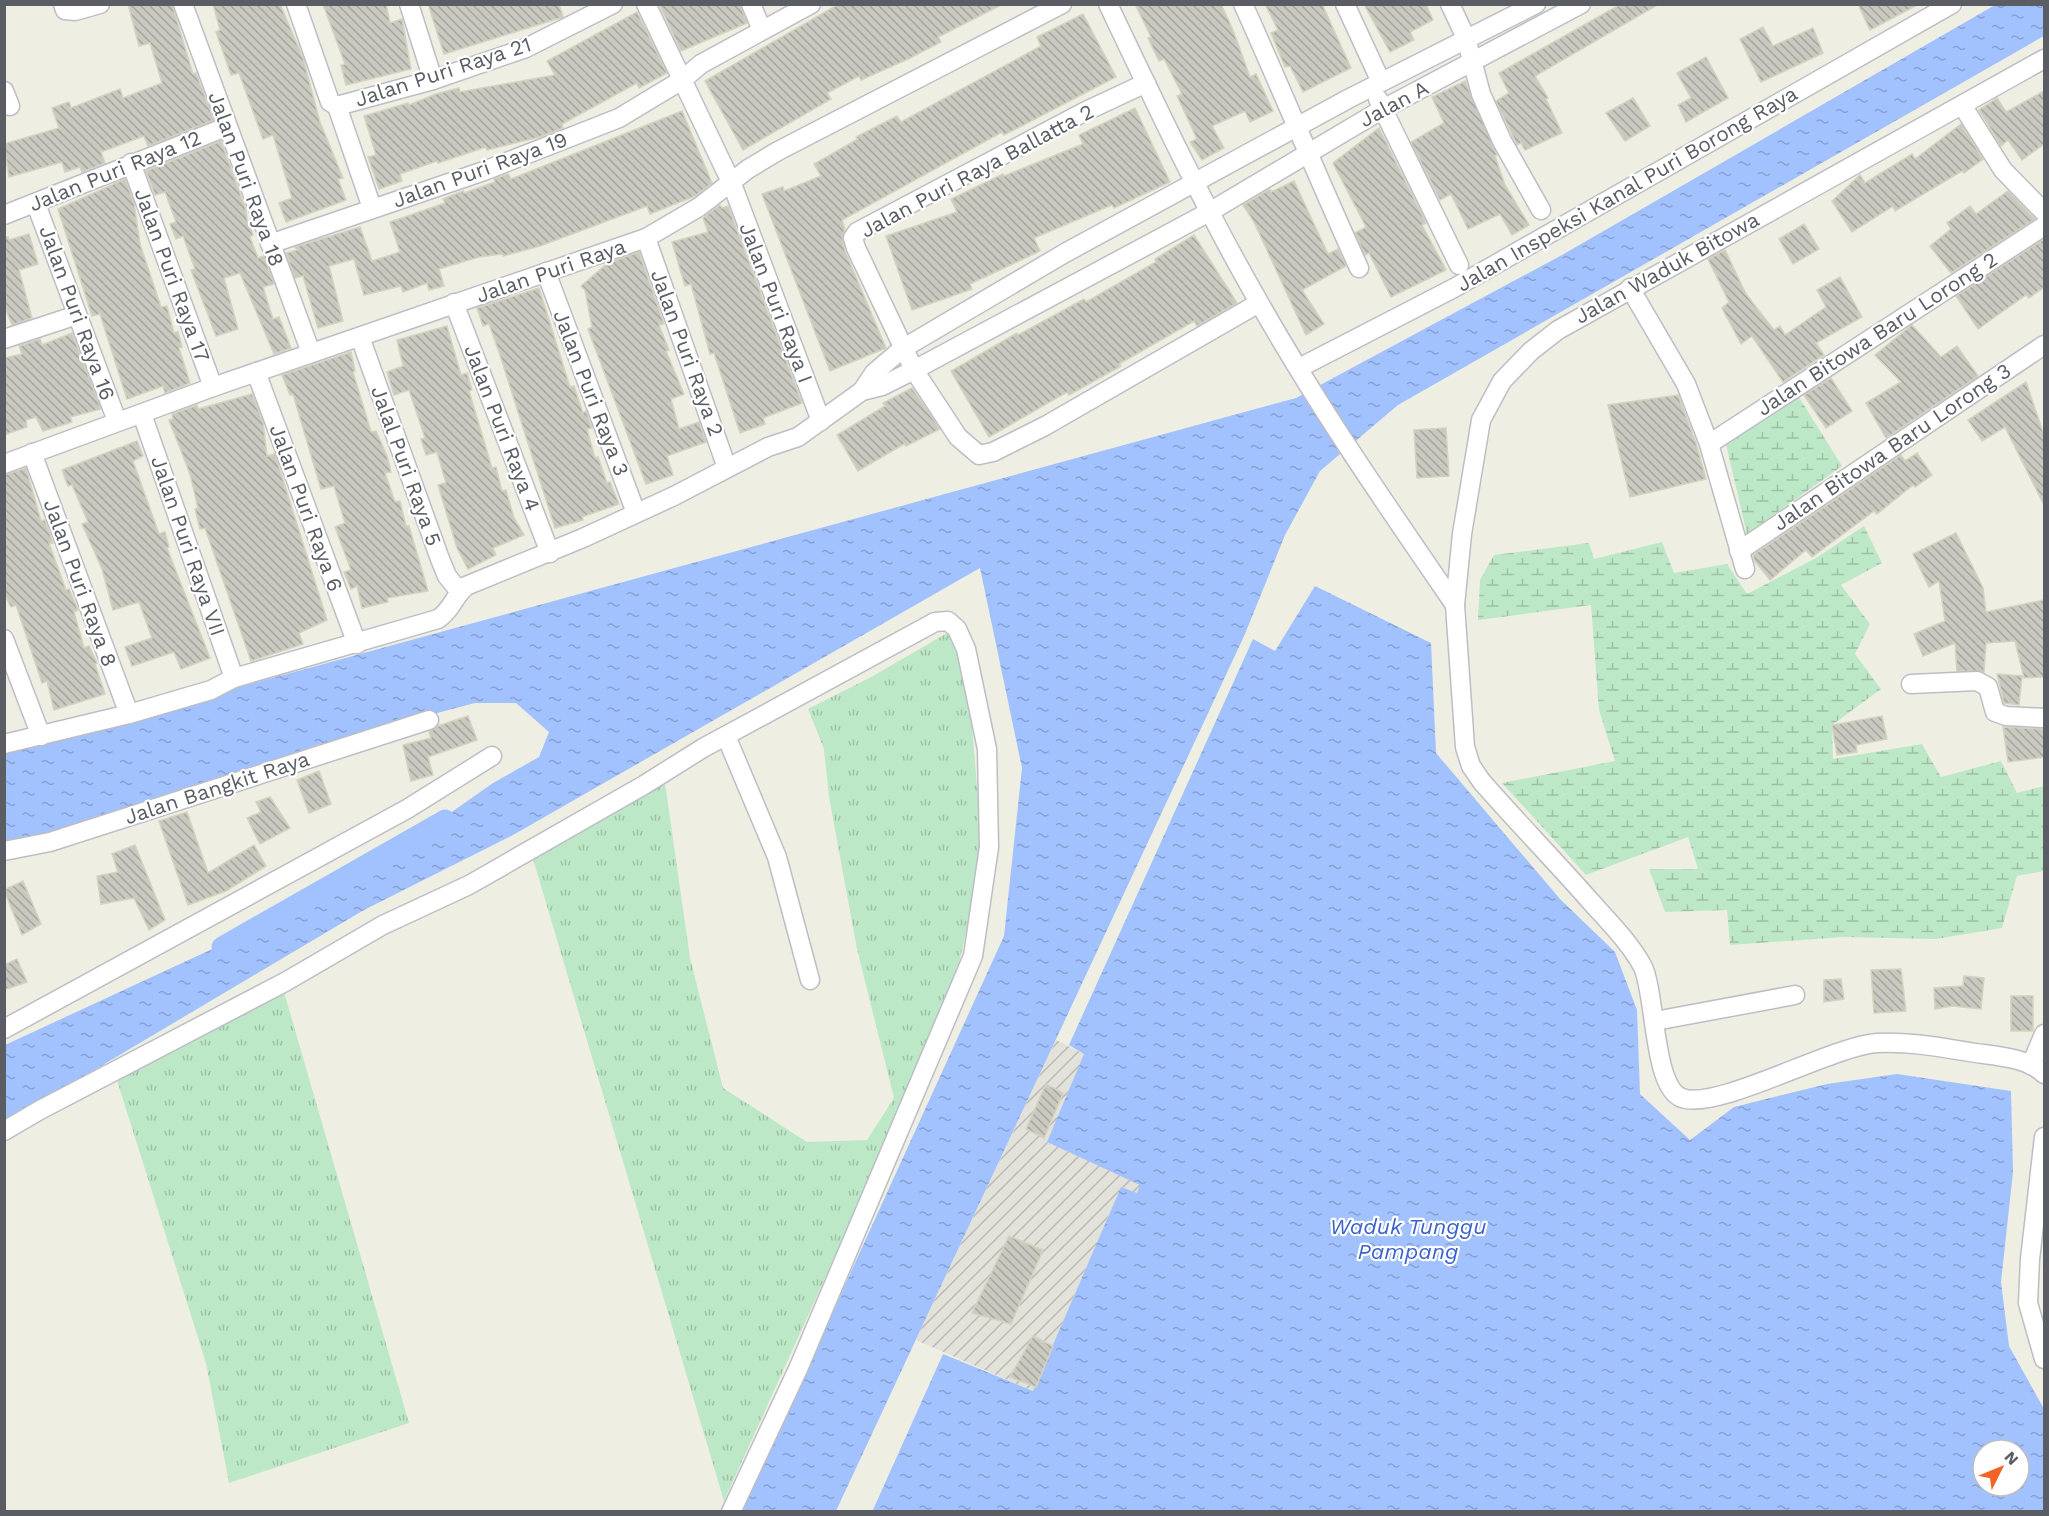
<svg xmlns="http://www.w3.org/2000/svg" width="2049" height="1516" viewBox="0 0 2049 1516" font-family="'Work Sans',sans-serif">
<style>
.industrial{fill:url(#industrial-furrows)}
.grass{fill:url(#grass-tufts)}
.wetland{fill:url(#wetland-marsh)}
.water{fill:url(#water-ripples);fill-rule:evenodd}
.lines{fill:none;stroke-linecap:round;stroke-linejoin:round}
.canal{stroke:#a2c1ff;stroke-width:21}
.building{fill:url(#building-back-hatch);stroke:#d4d2c0;stroke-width:1.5}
.minor-casing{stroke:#bdbec5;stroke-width:21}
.minor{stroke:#fff;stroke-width:18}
.labels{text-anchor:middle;stroke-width:4.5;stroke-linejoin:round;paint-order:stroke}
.street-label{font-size:21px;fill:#5b5d64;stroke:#fff}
.water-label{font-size:22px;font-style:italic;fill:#3d62ca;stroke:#fff}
</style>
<defs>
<pattern id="industrial-furrows" width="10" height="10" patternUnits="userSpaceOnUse" patternTransform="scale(1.5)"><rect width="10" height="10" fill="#e2e1da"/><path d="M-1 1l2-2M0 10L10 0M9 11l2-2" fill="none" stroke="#babab4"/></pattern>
<pattern id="grass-tufts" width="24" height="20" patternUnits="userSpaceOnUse" patternTransform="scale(1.5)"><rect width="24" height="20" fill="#bde8c7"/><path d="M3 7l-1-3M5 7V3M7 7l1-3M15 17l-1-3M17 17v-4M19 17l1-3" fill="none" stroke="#9dbfa5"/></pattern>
<pattern id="wetland-marsh" width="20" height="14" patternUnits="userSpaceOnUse" patternTransform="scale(1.5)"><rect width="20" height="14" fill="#bde8c7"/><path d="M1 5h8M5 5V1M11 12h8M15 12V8" fill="none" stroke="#9dbfa5"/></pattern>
<pattern id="water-ripples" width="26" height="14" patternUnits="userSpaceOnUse" patternTransform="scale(1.5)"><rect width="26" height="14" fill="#a2c1ff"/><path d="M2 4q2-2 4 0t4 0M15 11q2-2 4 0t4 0" fill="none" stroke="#87a0d2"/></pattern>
<pattern id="building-back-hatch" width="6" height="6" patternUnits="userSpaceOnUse" patternTransform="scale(1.5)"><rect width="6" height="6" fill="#c9c9bf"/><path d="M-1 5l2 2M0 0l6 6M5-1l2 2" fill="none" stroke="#a6a69f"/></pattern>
</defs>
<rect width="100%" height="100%" fill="#eeefe2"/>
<polygon class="industrial" points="1056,1040 1084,1054 1047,1142 1141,1185 1137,1194 1121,1187 1033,1391 916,1340"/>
<g class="grass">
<polygon points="947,633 966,654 983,859 956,976 903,1106 724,1501 533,859 665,783 690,958 723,1088 807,1142 867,1140 894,1098 857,949 829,797 824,749 808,709 873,676"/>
<polygon points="284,992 409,1423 229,1483 206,1363 115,1074"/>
</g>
<g class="wetland">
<polygon points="1797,394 1842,466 1747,534 1725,440"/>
<polygon points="1864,526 1882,563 1841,585 1870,624 1855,654 1881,689 1832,725 1833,759 1922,744 1941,777 2001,761 2017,793 2044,786 2044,871 2017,876 2002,928 1936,939 1844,937 1730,945 1727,910 1665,912 1649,869 1698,869 1688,837 1586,875 1502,783 1615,761 1599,710 1591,605 1478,620 1480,580 1494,555 1589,543 1594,559 1662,542 1674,573 1727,564 1747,594 1816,558"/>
</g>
<g class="water">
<polygon points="1995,5 2044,5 2044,36 1398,405 1320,471 1285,535 1245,634 836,1511 742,1511 1004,936 1022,768 980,568 513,835 364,910 5,1123 5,1045 342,889 493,783 539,757 549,732 516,703 475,703 320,744 5,852 5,751 1296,398 1562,255"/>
<path d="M1315,586L1431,643L1436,753L1560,899L1615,952L1637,1010L1640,1094L1690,1140L1734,1107L1827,1084L1897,1074L2011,1091L2013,1172L2001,1282L2009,1346L2044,1409V1511L872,1512L943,1354L1033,1391L1121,1187L1137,1193L1140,1185L1047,1142L1084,1054L1069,1045L1253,639L1275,651ZM1983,1450H2019V1486H1983Z"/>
</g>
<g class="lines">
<polyline class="canal" points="222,947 445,820"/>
</g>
<g class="building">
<polygon points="128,4 172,4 193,74 196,73 214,120 148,146 144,136 101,152 105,163 82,172 80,167 65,172 62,162 9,177 4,144 59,128 52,108 69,102 71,108 120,89 123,98 162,83 150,43 139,46"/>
<polygon points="213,4 280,4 303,58 320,122 343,178 338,179 346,200 286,222 279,203 292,198 273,135 263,139 239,73 231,75 216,32 220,30"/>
<polygon points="323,4 386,4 390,23 402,19 411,69 346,85 341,65 345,64"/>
<polygon points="428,4 559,4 563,17 444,54"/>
<polygon points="659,4 740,4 747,23 681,51"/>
<polygon points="839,4 1003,4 938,37 941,42 908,59 861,80 859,76 827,93 831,99 743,150 705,81"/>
<polygon points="1135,4 1221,4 1233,30 1250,77 1256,74 1273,111 1250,122 1245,111 1212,126 1224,148 1202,160 1190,142 1197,139 1177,96 1182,94 1164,59 1159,61 1148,38 1151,37"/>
<polygon points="1265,4 1322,4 1351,68 1303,92 1290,66 1285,67 1271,33 1278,30"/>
<polygon points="1364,4 1426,4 1433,20 1410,32 1414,40 1390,52"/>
<polygon points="1621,4 1659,4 1535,76 1548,98 1546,99 1562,133 1525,150 1521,143 1517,145 1496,101 1509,93 1499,73"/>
<polygon points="1858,4 1919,4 1870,30"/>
<polygon points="637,12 667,73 639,88 637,83 562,124 563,128 539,137 487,150 486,147 438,163 437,161 400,174 402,181 379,189 368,157 376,155 364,116 408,103 409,105 436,94 459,88 460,92 555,75 547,61"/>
<polygon points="1083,14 1116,77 1004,135 1002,132 842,220 845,229 842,237 845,251 886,348 830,371 762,194 783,187 784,191 821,176 814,164 858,139 856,137 897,116 901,122 1041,46 1037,37"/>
<polygon points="1763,27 1773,46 1813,28 1823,53 1761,82 1740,39"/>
<polygon points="1706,57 1728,98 1686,122 1678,105 1691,98 1677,73"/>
<polygon points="1465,81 1497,155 1495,156 1505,185 1529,225 1512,235 1500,214 1468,229 1451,194 1440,200 1411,142 1444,123 1432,97"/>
<polygon points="2044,91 2044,144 2022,160 2008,140 2001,146 1979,110 1997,98 2006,112"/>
<polygon points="1633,98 1650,126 1625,141 1606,113"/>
<polygon points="1135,108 1170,182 1114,208 1112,205 1034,238 1040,251 970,284 972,289 912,310 886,236 957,212 951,199 1003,174 1004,176 1083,144 1079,135"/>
<polygon points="682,111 712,183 695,196 650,214 647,206 540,246 503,256 502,254 479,257 439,269 444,286 429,290 427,283 403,292 401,286 364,295 354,259 329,266 343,321 318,328 303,276 295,278 286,253 297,250 295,247 360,227 372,261 400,252 390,222 445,203 443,199 463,191 464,193 495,182 494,179 508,174 511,179"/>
<polygon points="1961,124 1983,159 1964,173 1962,171 1895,211 1893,206 1852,232 1832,201 1860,175 1865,183 1912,154 1915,159"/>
<polygon points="1379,128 1426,223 1422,225 1446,270 1391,297 1369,253 1365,255 1355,233 1366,227 1333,163"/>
<polygon points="221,141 246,210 247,219 253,235 250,237 258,258 264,256 274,284 263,287 273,319 279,317 291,348 274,354 240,273 224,278 238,329 216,336 191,270 195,269 183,236 176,239 170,224 176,222 165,192 155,195 146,171"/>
<polygon points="125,179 134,203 140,244 161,307 167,306 174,333 178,332 182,347 179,348 190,383 165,393 163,386 127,399 100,314 92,316 58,209"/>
<polygon points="1294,181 1328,254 1338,249 1346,266 1302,290 1324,324 1306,335 1254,222 1243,205 1270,189 1271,192"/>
<polygon points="2008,191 2035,219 1951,273 1930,246 1951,229 1947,223 1970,206 1976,214"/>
<polygon points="720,205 722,208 728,206 802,403 763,418 765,424 740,433 714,353 710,354 691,284 685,286 672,242 708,232 703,218"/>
<polygon points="1804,224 1819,249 1793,264 1779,239"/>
<polygon points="29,234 38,264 19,270 32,318 12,325 4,305 4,237 8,237 9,240"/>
<polygon points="1194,235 1237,303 1197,326 1194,321 1119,364 1121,366 1069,395 1067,392 989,437 951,371 1017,333 1018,335 1084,299 1086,302 1156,262 1155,259"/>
<polygon points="2044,239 2044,287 2029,298 2026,295 1978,329 1956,296"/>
<polygon points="1725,250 1746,294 1774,330 1780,326 1785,335 1826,307 1817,290 1840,277 1862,317 1816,343 1824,355 1783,382 1752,336 1741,344 1722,308 1729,302 1708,259"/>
<polygon points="639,252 664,324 659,325 669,350 666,351 684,394 671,399 679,429 699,422 706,442 667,456 673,475 646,484 588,329 592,327 585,290 581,286 608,263"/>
<polygon points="539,288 570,387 574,386 583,413 586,411 592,428 587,429 595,458 598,457 607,483 610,482 619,504 582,517 583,520 555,528 499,352 489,324 483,326 477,308"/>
<polygon points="1912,325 1941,357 1957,346 1978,376 1886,438 1866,403 1901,382 1875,355"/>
<polygon points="447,326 461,375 467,373 472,390 469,391 492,468 496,467 502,491 506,490 514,518 524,535 493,548 496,555 468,569 457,548 438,485 446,483 437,452 426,455 421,439 425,438 409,390 394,395 387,372 403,366 397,340"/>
<polygon points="72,333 101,409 70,417 72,422 43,431 36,417 26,420 27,427 4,435 4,358 22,354 19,346 40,339 42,345"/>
<polygon points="351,352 355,371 353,372 371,432 376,431 387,456 391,472 385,473 395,502 400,501 406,526 409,526 428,591 387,598 388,602 362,608 357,586 351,589 344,572 351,570 335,527 345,523 334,486 321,489 293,394 290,395 282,375"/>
<polygon points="1831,378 1852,411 1826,428 1804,395"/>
<polygon points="2026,382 2044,435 2044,505 2005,427 1982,441 1968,420"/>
<polygon points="912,388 940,429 906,446 904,444 858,471 837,435 885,406 883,403"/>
<polygon points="252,394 263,422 267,456 275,454 327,620 299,633 303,644 251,661 205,528 200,529 195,509 198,508 190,474 169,420 173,419 172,414 197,405 198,409"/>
<polygon points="1678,395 1696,443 1706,479 1630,497 1608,405"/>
<polygon points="1446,428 1449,476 1417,478 1414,430"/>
<polygon points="137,441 143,456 133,461 159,534 165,532 169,547 167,548 210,658 181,669 174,652 132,666 125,647 152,638 139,602 113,610 102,569 82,524 88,522 72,485 68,486 62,470"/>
<polygon points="1917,453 1932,475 1915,487 1913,485 1877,514 1874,511 1812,557 1806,550 1770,580 1754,560 1753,555 1901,455 1905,461"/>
<polygon points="26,468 41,521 45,520 53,543 49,543 66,590 69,589 78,610 74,612 84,648 89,646 97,663 95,664 105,694 54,710 47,681 42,683 16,605 11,607 4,593 4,475"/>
<polygon points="1956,533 1983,588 1986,612 2044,600 2044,677 2024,678 2015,641 1986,643 1984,672 1957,671 1955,643 1923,656 1914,634 1945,621 1939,581 1929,587 1913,554"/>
<polygon points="1997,674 2022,676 2019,705 2004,703"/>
<polygon points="468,716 477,740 428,757 433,775 411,781 403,745 431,738 429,732 438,726"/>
<polygon points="1882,716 1887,739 1856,745 1857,752 1837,755 1832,725"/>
<polygon points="2003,727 2044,729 2044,757 2008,762"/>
<polygon points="319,771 331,804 309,813 297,780"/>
<polygon points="270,797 290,828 260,844 247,818 261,812 256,802"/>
<polygon points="187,812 208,873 254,845 266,866 226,891 188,905 159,821"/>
<polygon points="135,845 165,920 149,930 134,898 101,904 97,876 118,872 112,854"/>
<polygon points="23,881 41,924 22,935 4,890"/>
<polygon points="17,959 27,982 4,990 4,965"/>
<polygon points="1901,969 1906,1011 1874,1013 1871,970"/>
<polygon points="1964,976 1984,978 1981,1009 1952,1006 1935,1009 1934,988 1963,986"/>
<polygon points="1841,979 1844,999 1824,1002 1824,980"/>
<rect x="2011" y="996" width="22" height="35"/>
<polygon points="1046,1084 1063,1093 1044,1138 1026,1129"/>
<polygon points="1009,1236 1043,1250 1011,1324 972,1313"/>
<polygon points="1033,1336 1053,1346 1036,1387 1010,1377"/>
</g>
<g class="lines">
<g class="minor-casing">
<g id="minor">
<polyline points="63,4 65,10 75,11 100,4"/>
<polyline points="183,4 311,353"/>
<polyline points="296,4 330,102 337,106 372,208"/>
<polyline points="409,4 433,80"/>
<polyline points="646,4 732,184 821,421"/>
<polyline points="751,4 762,30"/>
<path d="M1108,4C1156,105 1204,207 1260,304C1319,408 1387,506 1455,605"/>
<path d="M1243,4C1283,92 1319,181 1359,268"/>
<polyline points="1345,4 1381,82"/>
<polyline points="1450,4 1466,38 1481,94 1502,141 1541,210"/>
<path d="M2044,59L1558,330L1531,351L1502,381L1481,420L1462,534L1455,605L1465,747L1471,766L1482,782C1518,823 1556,862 1592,903C1610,923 1631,944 1643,967C1656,996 1653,1088 1682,1098C1717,1111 1832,1046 1877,1043C1910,1041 1944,1048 1976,1053C1998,1056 2028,1058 2044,1074"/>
<polyline points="1146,83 1084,112 857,232 853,238 856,248 914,370 958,437 979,455 993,452 1045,426 1259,303"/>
<polyline points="4,91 10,106"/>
<polyline points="1378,99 1459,265"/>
<polyline points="1962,105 2003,170 2044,212"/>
<polyline points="337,106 433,80 526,48 613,4"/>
<polyline points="131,163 213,387"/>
<polyline points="36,204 117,421"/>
<polyline points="4,215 226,127"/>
<polyline points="646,238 727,468"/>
<polyline points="270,244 484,171 619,118 682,80 701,64 811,4"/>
<polyline points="546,272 636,513"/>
<polyline points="1630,288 1686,384 1709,444 1745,569"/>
<polyline points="454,303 550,553"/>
<polyline points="360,337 440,559 447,576 460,592"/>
<polyline points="4,339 77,315"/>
<polyline points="1299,368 1454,288 1952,4"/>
<polyline points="256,372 357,644"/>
<polyline points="862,391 874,373 902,349 1065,253 1348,99 1536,4"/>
<polyline points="142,414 234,678"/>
<polyline points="1709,444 2044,226"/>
<polyline points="32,453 129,714"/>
<polyline points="4,464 213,387 646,238 699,207 748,169 778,151 1062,4"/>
<polyline points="1739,551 2044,345"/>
<polyline points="4,639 41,736"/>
<polyline points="1911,684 1977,681 1988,687 1995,712 2006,716 2044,718"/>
<polyline points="726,736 777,857 810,980"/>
<path d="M4,744L129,714L211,690L234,678L438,619C452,610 454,596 466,586L583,538L674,496L768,447L798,437L862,391L882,386L914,370L1211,211L1383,109L1581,4"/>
<polyline points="4,851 50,842 429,720"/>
<polyline points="1655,1021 1795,995"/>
<polyline points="4,1029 407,809 492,756"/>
<polyline points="2031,1065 2044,1034"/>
<polyline points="4,1131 40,1110 285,982 383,925 469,885 644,785 703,748 935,622 948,621 957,629 966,649 987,749 989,847 973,956 798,1369 731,1512"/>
<polyline points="2044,1137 2030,1259 2028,1303 2044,1359"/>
</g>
</g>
<use href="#minor" class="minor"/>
</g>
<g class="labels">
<g class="street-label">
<text transform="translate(443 72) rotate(-18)" y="7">Jalan Puri Raya 21</text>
<text transform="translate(1394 104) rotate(-28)" y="7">Jalan A</text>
<text transform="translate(480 170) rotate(-20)" y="7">Jalan Puri Raya 19</text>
<text transform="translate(115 171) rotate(-22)" y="7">Jalan Puri Raya 12</text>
<text transform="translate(977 171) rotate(-28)" y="7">Jalan Puri Raya Ballatta 2</text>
<text transform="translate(246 179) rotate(70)" y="7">Jalan Puri Raya 18</text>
<text transform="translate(1627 189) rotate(-30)" y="7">Jalan Inspeksi Kanal Puri Borong Raya</text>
<text transform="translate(1667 268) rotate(-29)" y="7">Jalan Waduk Bitowa</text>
<text transform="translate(551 271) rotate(-19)" y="7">Jalan Puri Raya</text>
<text transform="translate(172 275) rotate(70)" y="7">Jalan Puri Raya 17</text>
<text transform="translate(776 303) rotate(69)" y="7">Jalan Puri Raya I</text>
<text transform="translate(77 313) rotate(70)" y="7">Jalan Puri Raya 16</text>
<text transform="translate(1877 334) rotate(-33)" y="7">Jalan Bitowa Baru Lorong 2</text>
<text transform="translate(687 353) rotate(70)" y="7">Jalan Puri Raya 2</text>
<text transform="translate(591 393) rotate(69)" y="7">Jalan Puri Raya 3</text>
<text transform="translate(502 428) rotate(69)" y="7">Jalan Puri Raya 4</text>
<text transform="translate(1892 447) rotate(-34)" y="7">Jalan Bitowa Baru Lorong 3</text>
<text transform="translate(406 466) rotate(70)" y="7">Jalal Puri Raya 5</text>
<text transform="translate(306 508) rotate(70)" y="7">Jalan Puri Raya 6</text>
<text transform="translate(188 546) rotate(71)" y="7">Jalan Puri Raya VII</text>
<text transform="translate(80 583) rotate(70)" y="7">Jalan Puri Raya 8</text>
<text transform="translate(217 788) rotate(-18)" y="7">Jalan Bangkit Raya</text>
</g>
<g class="water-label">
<text x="1408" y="1234">Waduk Tunggu<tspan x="1408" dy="25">Pampang</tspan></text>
</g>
</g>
<rect width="2049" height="1516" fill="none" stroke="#5b5d64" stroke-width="12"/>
<g transform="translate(2001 1468) rotate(47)"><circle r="28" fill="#ffffff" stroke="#bdbec1" stroke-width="1.5"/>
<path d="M0-4.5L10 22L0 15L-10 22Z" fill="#f36324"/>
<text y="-9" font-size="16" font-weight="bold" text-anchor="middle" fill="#5b5d64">N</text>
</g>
</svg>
